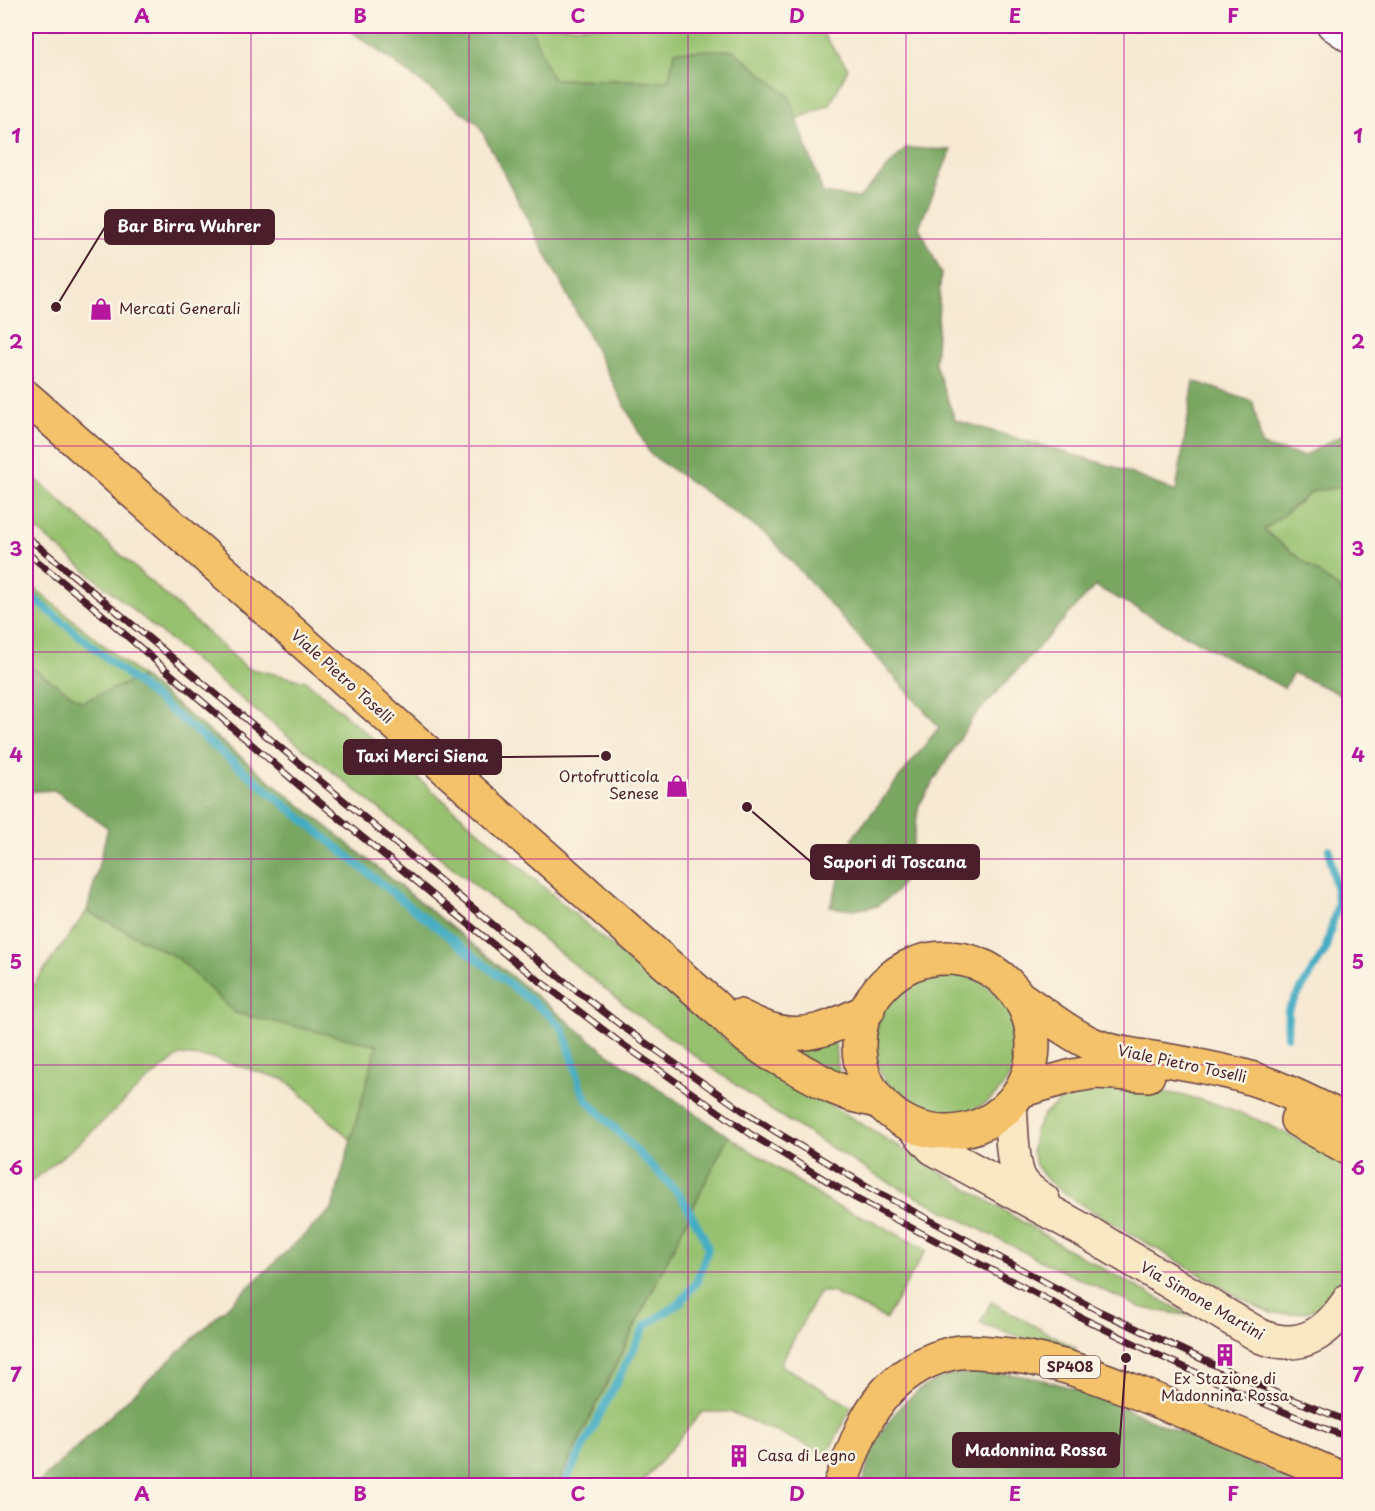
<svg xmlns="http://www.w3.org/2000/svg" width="1375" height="1511" viewBox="0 0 1375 1511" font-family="'Playpen Sans',sans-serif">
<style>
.green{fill:#97c16f;stroke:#70704d;stroke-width:1.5}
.forest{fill:#79a762;stroke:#626346;stroke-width:1.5}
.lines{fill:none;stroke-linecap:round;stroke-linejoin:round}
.stream{stroke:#43acc3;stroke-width:8}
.street-casing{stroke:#643d44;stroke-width:30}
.secondary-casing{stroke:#643d44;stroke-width:36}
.primary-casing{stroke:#643d44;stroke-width:36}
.street{stroke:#fff;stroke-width:27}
.secondary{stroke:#fae7c3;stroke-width:33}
.primary{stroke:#f3c26a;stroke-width:33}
.rail-casing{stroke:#4a1f2b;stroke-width:7}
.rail{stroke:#fcf5e5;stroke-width:4.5;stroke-dasharray:14;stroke-linecap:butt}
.grid{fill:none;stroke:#b5179e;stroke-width:1.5;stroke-opacity:0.55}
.labels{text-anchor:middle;stroke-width:5;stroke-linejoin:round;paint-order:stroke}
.shield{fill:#fcf5e5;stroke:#7f5f63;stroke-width:1.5}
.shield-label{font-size:14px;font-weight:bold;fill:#4a1f2b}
.poi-label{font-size:15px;fill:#4a1f2b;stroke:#fcf5e5;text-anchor:start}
.street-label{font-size:15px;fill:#4a1f2b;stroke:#fcf5e5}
.leader{fill:none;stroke:#4a1f2b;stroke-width:2}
.callout-dot{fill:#4a1f2b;stroke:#fcf5e5;stroke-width:2}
.callout{fill:#4a1f2b;stroke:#4a1f2b;stroke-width:2}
.callout-label{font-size:16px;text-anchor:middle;font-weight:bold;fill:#fff}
.neatline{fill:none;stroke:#b5179e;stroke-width:2}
.grid-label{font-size:20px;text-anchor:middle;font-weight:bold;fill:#b5179e}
</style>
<rect width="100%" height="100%" fill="#fcf5e5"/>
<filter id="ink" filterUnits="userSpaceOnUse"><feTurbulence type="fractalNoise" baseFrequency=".0167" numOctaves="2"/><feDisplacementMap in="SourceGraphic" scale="12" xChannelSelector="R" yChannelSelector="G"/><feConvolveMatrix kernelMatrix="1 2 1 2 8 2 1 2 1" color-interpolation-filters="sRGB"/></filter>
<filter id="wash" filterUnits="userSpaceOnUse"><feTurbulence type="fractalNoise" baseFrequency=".008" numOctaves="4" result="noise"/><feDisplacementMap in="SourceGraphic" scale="24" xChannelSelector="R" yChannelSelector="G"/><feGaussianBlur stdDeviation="1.35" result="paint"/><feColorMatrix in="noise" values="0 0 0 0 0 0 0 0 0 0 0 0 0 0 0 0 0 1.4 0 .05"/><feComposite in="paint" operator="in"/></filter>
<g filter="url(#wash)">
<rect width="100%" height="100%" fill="#f7e9d3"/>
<g class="green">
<polygon points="530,26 817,26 848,68 830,105 797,119 788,96 669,81 551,79"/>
<polygon points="26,470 247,668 306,681 623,956 735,1047 1067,1249 1191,1316 1142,1308 1049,1265 877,1176 772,1111 634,1012 225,686 26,521"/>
<polygon points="1349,486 1349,597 1264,530 1313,491"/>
<polygon points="26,581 142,677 82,702 26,664"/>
<polygon points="87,911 178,958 235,1013 377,1045 351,1140 286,1080 211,1058 180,1055 142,1085 85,1138 31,1182 26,1184 26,995"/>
<circle cx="946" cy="1044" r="71"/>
<polygon points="835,1039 836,1059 842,1083 781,1048"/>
<path d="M1103,1086C1131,1089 1161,1090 1189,1097C1244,1109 1301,1140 1349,1167V1273L1331,1302L1310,1311L1291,1314L1272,1313L1249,1303L1082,1205L1048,1181L1036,1165L1032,1152L1034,1132L1044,1114L1064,1098L1081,1091L1101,1092Z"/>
<polygon points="728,1136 832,1204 873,1221 926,1250 886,1319 831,1292 819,1292 780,1365 797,1374 852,1407 827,1454 731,1412 702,1412 640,1485 557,1486"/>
<polygon points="991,1302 1075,1348 1076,1352 1074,1354 1070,1354 980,1323"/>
</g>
<g class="forest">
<polygon points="344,26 530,26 552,79 668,81 675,51 733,50 789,96 823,193 859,198 906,148 951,150 919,227 941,273 935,364 955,420 1115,467 1176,492 1194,381 1253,402 1262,446 1304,456 1349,431 1349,486 1313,491 1264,530 1349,597 1349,698 1293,673 1284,688 1095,586 972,719 919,805 908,873 896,892 877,906 853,910 830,907 853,837 939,727 770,537 650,454 478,124"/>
<polygon points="26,664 82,702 142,677 603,1050 728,1136 557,1485 36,1485 332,1209 377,1045 235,1013 178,958 87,911 108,828 54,790 26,792"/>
<path d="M981,1372C1051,1374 1102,1398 1165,1426C1211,1446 1258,1466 1304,1485H861C865,1475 868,1464 871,1454C883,1423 909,1391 939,1379C952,1373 967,1373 981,1372Z"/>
</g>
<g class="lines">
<g class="stream">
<polyline points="26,592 389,890 549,1015 563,1029 576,1069 580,1087 587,1100 681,1196 704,1237 708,1249 697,1281 680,1303 646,1325 563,1486"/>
<polyline points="1287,1036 1288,1010 1325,951 1338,903 1329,849"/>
</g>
</g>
</g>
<g filter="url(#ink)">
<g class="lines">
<g class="street-casing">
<polyline id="street" points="1331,26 1350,39"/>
</g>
<g class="secondary-casing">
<g id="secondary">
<path d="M1010,1105C1012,1124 1011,1166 1021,1181C1026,1189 1035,1195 1043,1200"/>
<path d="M913,1126L933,1148L1083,1230L1262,1337C1303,1352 1328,1332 1350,1299"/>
</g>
</g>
<g class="primary-casing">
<g id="primary">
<polyline points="26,397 713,1005 747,1037 771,1054 832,1087 852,1095 877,1101"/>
<circle cx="946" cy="1045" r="87"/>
<path d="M1019,997C1042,1012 1067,1033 1092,1044C1113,1053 1137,1056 1159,1059C1185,1063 1211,1068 1236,1074C1276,1084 1313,1104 1350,1122"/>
<path d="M739,1016C749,1021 759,1026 769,1029C805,1042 837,1025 868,1010"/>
<polyline points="1023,1090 1072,1076 1096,1072 1148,1075"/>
<polyline points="1297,1120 1350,1149"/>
<path d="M840,1486C854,1448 866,1406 899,1380C916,1366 938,1355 960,1352C974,1351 988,1353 1001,1354C1061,1360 1115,1383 1170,1406C1230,1430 1290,1456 1350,1482"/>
</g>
</g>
<use href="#street" class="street"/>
<use href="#secondary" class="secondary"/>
<use href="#primary" class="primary"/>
<g class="rail-casing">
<g id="rail">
<polyline points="26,536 496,927 623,1027 742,1110 778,1133 872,1189 1099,1311 1234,1374 1281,1395 1350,1422"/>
<polyline points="26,552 90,604 301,787 510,958 618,1041 752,1135 855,1198 1086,1320 1162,1357 1263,1403 1318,1426 1350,1438"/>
</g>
</g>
<use href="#rail" class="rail"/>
</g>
</g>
<path class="grid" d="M251,26V1486M469,26V1486M688,26V1486M906,26V1486M1124,26V1486M26,239H1350M26,446H1350M26,652H1350M26,859H1350M26,1065H1350M26,1272H1350"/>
<defs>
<g id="shop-bare" transform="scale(1.8)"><path d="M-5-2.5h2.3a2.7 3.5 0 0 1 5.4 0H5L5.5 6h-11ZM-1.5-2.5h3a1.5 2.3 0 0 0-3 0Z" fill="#b5179e" stroke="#fcf5e5" stroke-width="2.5" paint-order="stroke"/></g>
<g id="building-bare" transform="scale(1.8)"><path d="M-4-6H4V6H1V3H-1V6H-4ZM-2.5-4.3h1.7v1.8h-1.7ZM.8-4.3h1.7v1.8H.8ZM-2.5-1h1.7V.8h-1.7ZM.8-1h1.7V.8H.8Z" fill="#b5179e" stroke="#fcf5e5" stroke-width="2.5" paint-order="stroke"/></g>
</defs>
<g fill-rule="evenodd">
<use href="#shop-bare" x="101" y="309"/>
<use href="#shop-bare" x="677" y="786"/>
<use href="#building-bare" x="1225" y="1355"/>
<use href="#building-bare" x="739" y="1456"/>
</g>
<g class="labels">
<rect class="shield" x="1040" y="1356" width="60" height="22" rx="4.5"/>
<g class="shield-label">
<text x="1070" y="1372">SP408</text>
</g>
<g class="poi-label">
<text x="119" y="314">Mercati Generali</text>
<text x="659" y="782" text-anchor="end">Ortofrutticola<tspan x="659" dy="17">Senese</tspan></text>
<text x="1225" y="1384" text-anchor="middle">Ex Stazione di<tspan x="1225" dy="17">Madonnina Rossa</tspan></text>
<text x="757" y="1461">Casa di Legno</text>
</g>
<g class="street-label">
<text transform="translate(342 677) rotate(42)" y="5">Viale Pietro Toselli</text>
<text transform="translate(1182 1064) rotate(12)" y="5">Viale Pietro Toselli</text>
<text transform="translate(1202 1301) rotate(30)" y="5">Via Simone Martini</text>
</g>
</g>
<path class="leader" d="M56 307L105 227M606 756L501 757M747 807L811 862M1126 1358L1119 1450"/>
<g class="callout-dot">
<circle cx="56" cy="307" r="6"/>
<circle cx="606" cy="756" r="6"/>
<circle cx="747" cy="807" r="6"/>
<circle cx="1126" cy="1358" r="6"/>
</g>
<g class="callout">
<rect x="105" y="210" width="169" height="34" rx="6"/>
<rect x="344" y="740" width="157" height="34" rx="6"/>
<rect x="811" y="845" width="168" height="34" rx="6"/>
<rect x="953" y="1433" width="166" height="34" rx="6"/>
</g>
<g class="callout-label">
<text x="189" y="232">Bar Birra Wuhrer</text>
<text x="422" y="762">Taxi Merci Siena</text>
<text x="895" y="868">Sapori di Toscana</text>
<text x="1036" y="1456">Madonnina Rossa</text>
</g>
<rect width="1375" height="1511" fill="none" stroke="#fcf5e5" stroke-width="66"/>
<rect x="33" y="33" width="1309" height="1445" class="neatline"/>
<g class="grid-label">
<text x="142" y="23">A</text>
<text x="360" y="23">B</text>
<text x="578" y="23">C</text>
<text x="797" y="23">D</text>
<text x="1015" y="23">E</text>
<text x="1233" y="23">F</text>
<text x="16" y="143">1</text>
<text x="1358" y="143">1</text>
<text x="16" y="349">2</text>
<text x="1358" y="349">2</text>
<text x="16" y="556">3</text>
<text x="1358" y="556">3</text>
<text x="16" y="762">4</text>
<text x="1358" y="762">4</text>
<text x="16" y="969">5</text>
<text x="1358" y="969">5</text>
<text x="16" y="1175">6</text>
<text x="1358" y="1175">6</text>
<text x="16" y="1382">7</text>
<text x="1358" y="1382">7</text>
<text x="142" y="1501">A</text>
<text x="360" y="1501">B</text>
<text x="578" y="1501">C</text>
<text x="797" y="1501">D</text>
<text x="1015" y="1501">E</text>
<text x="1233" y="1501">F</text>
</g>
</svg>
